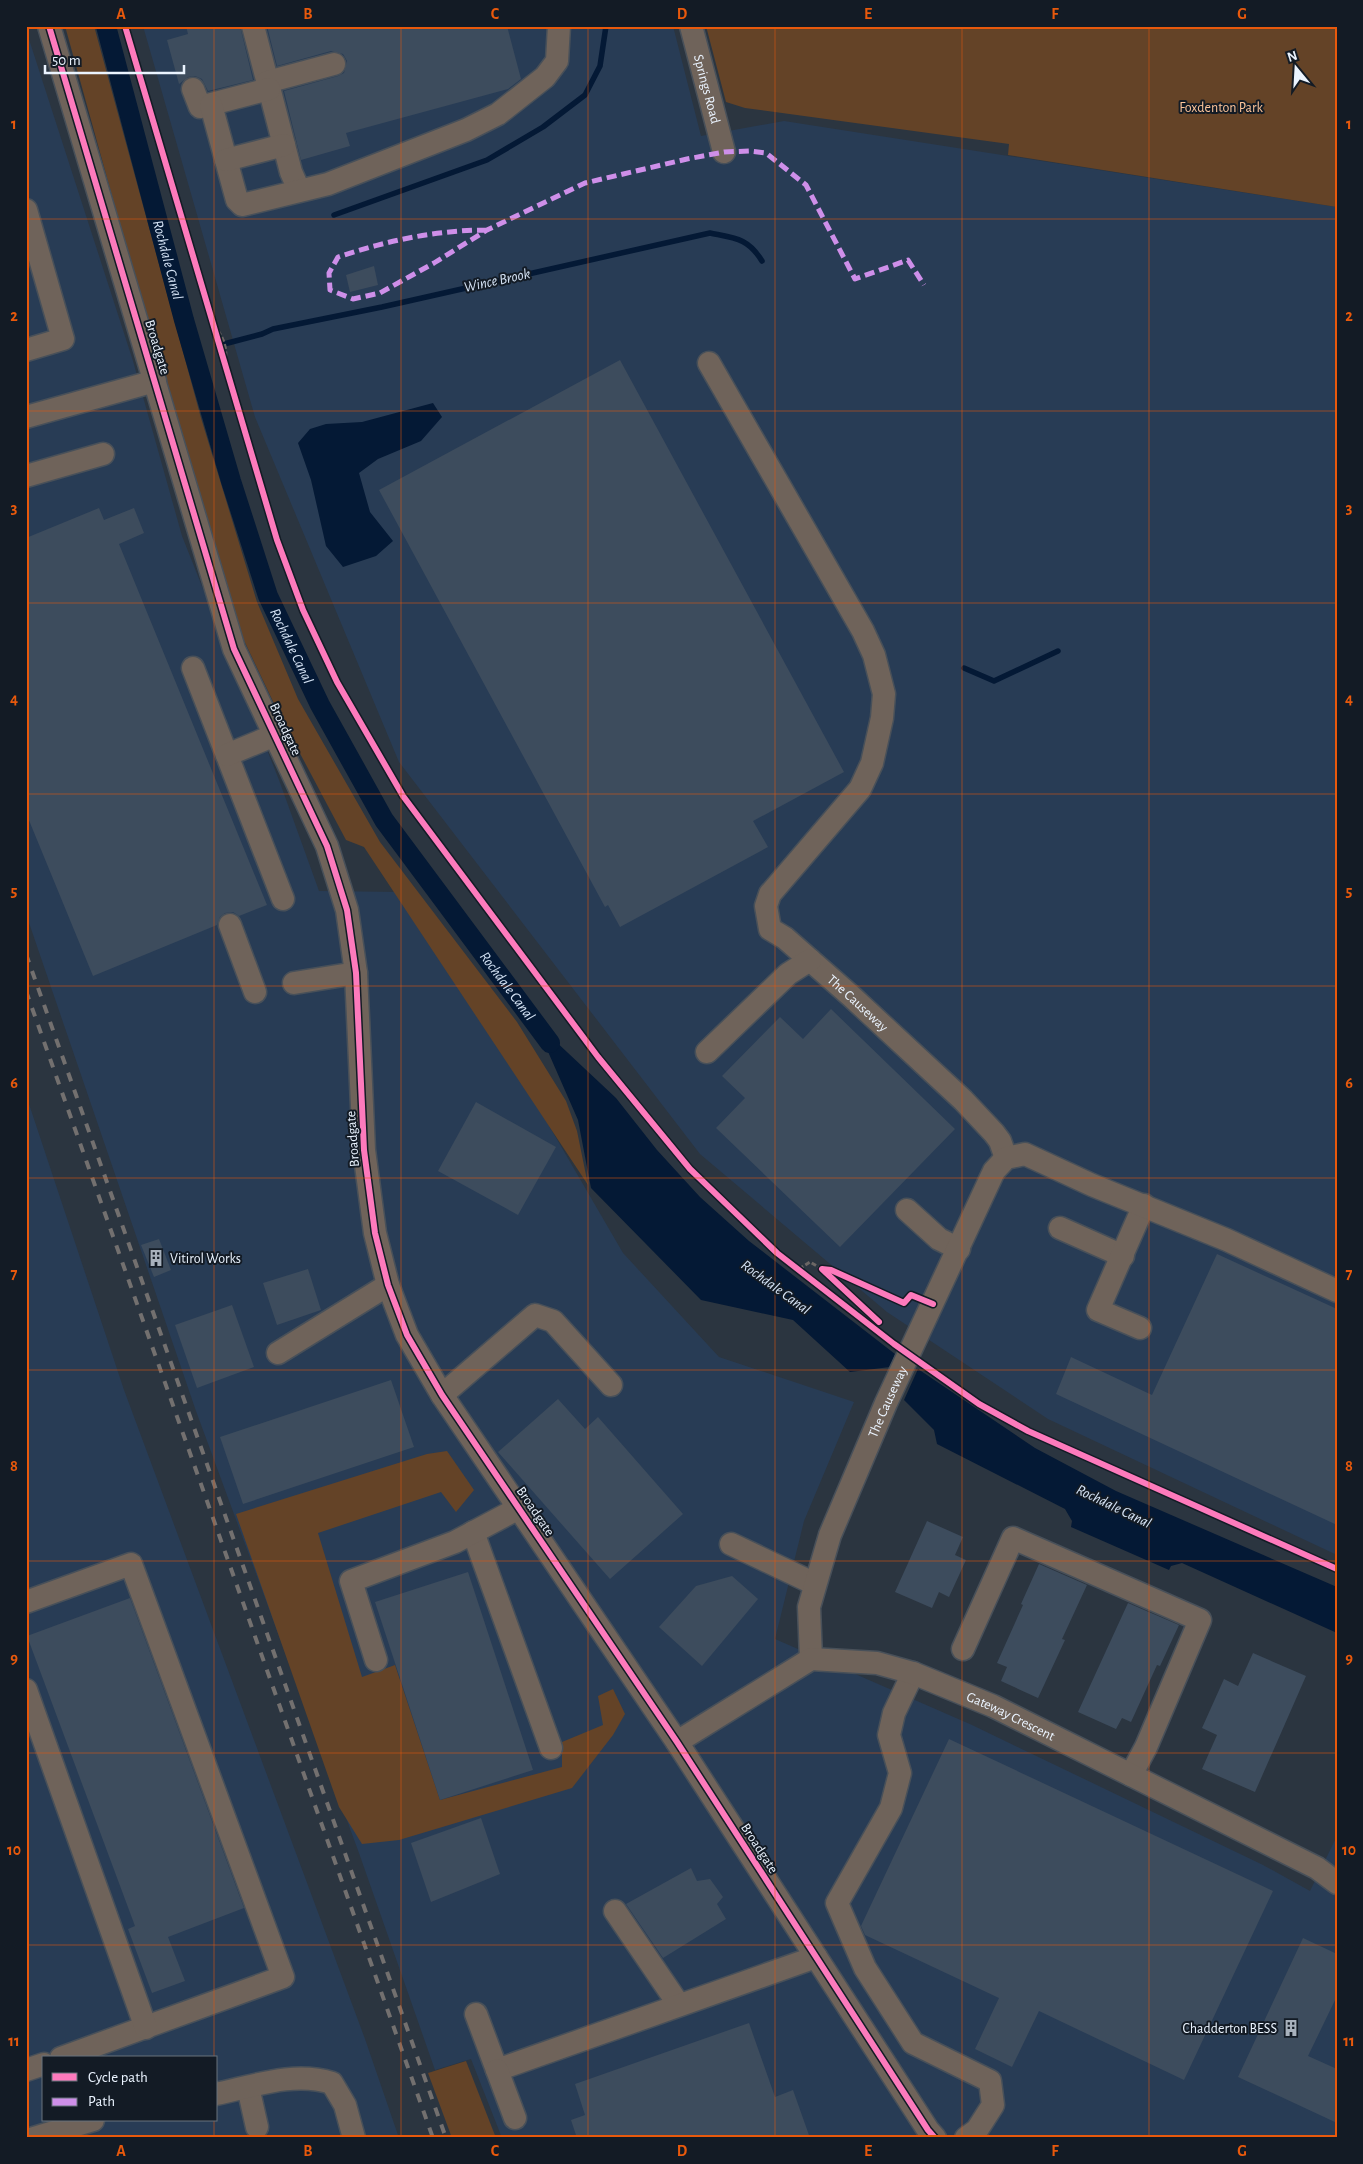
<svg xmlns="http://www.w3.org/2000/svg" width="1363" height="2164" viewBox="0 0 1363 2164" font-family="'Alegreya Sans',sans-serif">
<style>
.built{fill:#283c55;fill-rule:evenodd}
.green{fill:#644327}
.water{fill:#041935}
.lines{fill:none;stroke-linecap:round;stroke-linejoin:round}
.stream{stroke:#041935;stroke-width:5.5}
.canal{stroke:#041935;stroke-width:20}
.building{fill:#3d4c5d}
.minor-casing{stroke:#485059;stroke-width:25}
.path{stroke:#6c6765;stroke-width:3;stroke-dasharray:5 2.5;stroke-linecap:butt}
.minor{stroke:#6f635a;stroke-width:22}
.rail{stroke:#73706f;stroke-width:4;stroke-dasharray:9 9;stroke-linecap:butt}
.quiet{stroke:#ce8fe9;stroke-width:5;stroke-dasharray:10 5;stroke-linecap:butt}
.cycleway-casing{stroke:#131b25;stroke-width:9}
.cycleway{stroke:#fd7abc;stroke-width:6}
.grid{fill:none;stroke:#e8590c;stroke-width:1;stroke-opacity:0.55}
.labels{text-anchor:middle;stroke-width:4;stroke-linejoin:round;paint-order:stroke}
.street-label{font-size:14px;fill:#ebf4ff;stroke:#131b25}
.park-label{font-size:14px;fill:#fdc59a;stroke:#131b25}
.poi-label{font-size:14px;fill:#ebf4ff;stroke:#131b25;text-anchor:start}
.water-label{font-size:15px;font-style:italic;fill:#d6e4f6;stroke:#131b25}
.neatline{fill:none;stroke:#e8590c;stroke-width:2}
.grid-label{font-size:16px;text-anchor:middle;font-weight:bold;fill:#e8590c}
</style>
<rect width="100%" height="100%" fill="#2b3540"/>
<g class="built">
<polygon points="143,26 673,26 701,136 784,121 1337,207 1337,1555 1048,1419 887,1312 700,1154 399,762 255,417"/>
<polygon points="26,30 133,361 182,536 279,780 319,891 399,892 498,1038 623,1253 719,1357 854,1402 804,1521 775,1639 972,1725 1263,1865 1310,1891 1337,1836 1337,2138 502,2138 471,2059 435,2070 359,1853 196,1411 26,914"/>
<path d="M26,1095L124,1390L365,2039L399,2138H26ZM44,2058H216V2120H44Z"/>
</g>
<g class="green">
<polygon points="65,26 94,26 201,418 257,602 298,699 380,842 517,1022 566,1101 577,1131 588,1185 364,847 346,840 278,712 231,613 166,391"/>
<polygon points="706,26 1337,26 1337,207 1008,155 1009,144 745,108 726,102"/>
<polygon points="447,1451 474,1490 456,1512 441,1492 318,1533 362,1677 395,1665 440,1800 562,1767 562,1742 603,1725 598,1696 613,1689 625,1714 613,1735 572,1788 399,1840 362,1844 339,1807 236,1514 427,1454"/>
<polygon points="466,2061 496,2138 452,2138 428,2073"/>
</g>
<g class="water">
<polygon points="433,403 442,417 421,441 378,459 359,473 370,512 393,541 376,556 343,567 326,546 311,480 298,443 310,429 326,424 362,422"/>
<polygon points="535,1022 616,1098 657,1150 700,1197 749,1241 895,1354 890,1367 850,1372 793,1320 701,1300 591,1188 578,1120"/>
<polygon points="918,1369 1035,1448 1116,1491 1337,1587 1337,1633 1182,1563 1171,1566 1169,1570 1071,1527 1072,1521 1065,1509 937,1444 934,1430 904,1400"/>
</g>
<g class="lines">
<g class="stream">
<polyline points="334,215 487,160 543,127 585,95 600,66 606,26"/>
<path d="M224,344L262,334L273,329L382,307L710,233C735,238 748,238 762,261"/>
<polyline points="964,668 994,681 1058,651"/>
</g>
<path class="canal" id="s1" d="M106,26L184,320L231,481L268,596L320,705L384,820L550,1043"/>
</g>
<g class="building">
<polygon points="186,26 240,26 253,80 208,91 202,79 195,76 188,77 179,84 167,40 188,34"/>
<polygon points="267,26 507,26 521,79 508,89 346,133 350,146 301,160 284,91 338,76 344,73 347,61 343,54 331,51 277,66"/>
<polygon points="374,266 378,285 350,292 346,275"/>
<polygon points="620,360 844,772 753,821 768,847 620,927 608,905 605,907 379,490"/>
<polygon points="99,508 104,520 134,508 144,533 119,544 267,905 239,916 233,912 225,913 220,917 217,925 93,976 26,813 26,538"/>
<polygon points="831,1009 955,1129 840,1247 716,1128 745,1098 722,1076 780,1017 803,1039"/>
<polygon points="476,1102 556,1147 518,1215 438,1171"/>
<polygon points="159,1239 171,1270 154,1277 141,1245"/>
<polygon points="1217,1254 1337,1309 1337,1525 1056,1394 1071,1357 1152,1395"/>
<polygon points="308,1269 321,1310 277,1325 263,1283"/>
<polygon points="232,1305 254,1367 197,1388 175,1325"/>
<polygon points="391,1380 414,1447 243,1504 220,1437"/>
<polygon points="558,1399 585,1429 598,1417 683,1514 610,1579 498,1452"/>
<polygon points="927,1521 963,1537 955,1555 966,1560 949,1597 939,1592 932,1608 895,1592"/>
<polygon points="1039,1564 1087,1585 1062,1639 1065,1640 1038,1698 1001,1681 1007,1667 997,1663 1023,1605 1021,1604"/>
<polygon points="468,1572 533,1770 440,1800 375,1602"/>
<polygon points="732,1576 758,1599 702,1666 659,1627 696,1586"/>
<polygon points="130,1598 244,1908 168,1937 185,1981 152,1993 128,1929 135,1926 27,1636"/>
<polygon points="1128,1603 1179,1625 1160,1666 1157,1665 1131,1722 1122,1718 1116,1729 1078,1712"/>
<polygon points="1253,1653 1306,1676 1255,1792 1202,1769 1217,1735 1202,1728 1224,1679 1238,1686"/>
<polygon points="949,1739 1273,1891 1184,2080 1039,2011 1012,2067 975,2049 999,1998 865,1935 861,1926"/>
<polygon points="481,1818 500,1874 431,1902 411,1843"/>
<polygon points="691,1868 697,1881 710,1879 723,1897 717,1904 726,1919 663,1958 626,1904"/>
<polygon points="1303,1938 1337,1954 1337,1996 1308,2056 1337,2069 1337,2123 1238,2077"/>
<polygon points="749,2023 775,2097 793,2090 810,2138 577,2138 571,2120 585,2115 575,2084"/>
</g>
<g class="lines">
<g class="minor-casing">
<g id="minor">
<polyline points="49,26 234,649 327,846 347,910 356,973 364,1150 375,1233 388,1285 407,1335 442,1395 677,1742 928,2130 935,2138"/>
<polyline points="253,26 291,172 299,190"/>
<path id="s2" d="M691,26L724,152"/>
<polyline points="267,82 334,64"/>
<polyline points="193,89 200,107 269,89"/>
<polyline points="211,105 237,200 242,205 328,184 466,130 498,114 545,77 557,61 559,26"/>
<polyline points="226,160 284,145"/>
<polyline points="26,210 63,339 26,350"/>
<path id="s3" d="M709,363L863,631L874,655L884,694L882,718L872,763L860,789L770,894L766,906L770,929L785,938L851,996L963,1100L994,1133L1000,1141L1006,1158"/>
<polyline points="26,417 155,381"/>
<polyline points="26,476 103,454"/>
<polyline points="193,668 283,899"/>
<polyline points="227,755 275,735"/>
<polyline points="230,925 255,992"/>
<polyline points="294,983 356,973"/>
<polyline points="707,1052 788,974 810,960"/>
<polyline points="907,1210 939,1239 959,1249"/>
<polyline points="1060,1228 1123,1256"/>
<polyline points="1140,1328 1098,1310 1144,1205"/>
<polyline points="278,1353 388,1285"/>
<polyline points="442,1395 535,1315 553,1321 611,1385"/>
<polyline points="473,1532 551,1748"/>
<polyline points="731,1544 815,1584"/>
<polyline points="26,1602 131,1564 283,1977 61,2058"/>
<polyline points="963,1649 1013,1538 1200,1620 1146,1747 1131,1775"/>
<path id="s4" d="M811,1659L809,1607L830,1535L886,1403L994,1171L1006,1158L1025,1154L1092,1185L1227,1240L1337,1291"/>
<polyline points="376,1660 351,1581 455,1542 519,1508"/>
<polyline points="913,1673 894,1713 889,1735 900,1773 891,1808 837,1903 865,1968 913,2043 990,2081 993,2105 977,2130 966,2138"/>
<polyline points="26,1690 146,2028"/>
<path id="s5" d="M677,1742L811,1659L877,1663L913,1673L993,1706L1317,1868L1337,1883"/>
<polyline points="615,1911 679,2005"/>
<polyline points="476,2014 497,2070 816,1957"/>
<polyline points="26,2070 44,2064"/>
<polyline points="497,2070 515,2118"/>
<polyline points="248,2087 257,2127"/>
<path d="M216,2094C254,2086 294,2071 332,2083L345,2105L354,2138"/>
<polyline points="34,2138 93,2120"/>
</g>
</g>
<g class="path">
<path d="M213,325C223,335 229,350 224,364"/>
<polyline points="799,1269 810,1262 822,1269"/>
</g>
<use href="#minor" class="minor"/>
<g class="rail">
<polyline points="26,954 446,2138"/>
<polyline points="26,991 433,2138"/>
</g>
<path class="quiet" d="M487,230C436,230 386,241 338,257L329,273L330,290L353,299L380,293L434,263L487,230L585,183L687,159L724,152L749,151L766,153L806,185L855,279L908,260L924,285"/>
<g class="cycleway-casing">
<g id="cycleway">
<polyline points="49,26 234,649 327,846 347,910 356,973 364,1150 375,1233 388,1285 407,1335 442,1395 677,1742 928,2130 935,2138"/>
<polyline points="125,26 277,540 303,610 337,682 403,796 598,1057 690,1169 777,1253 894,1344 979,1404 1028,1431 1337,1569"/>
<polyline points="879,1322 822,1269 831,1270 904,1303 911,1295 933,1304"/>
</g>
</g>
<use href="#cycleway" class="cycleway"/>
</g>
<path class="grid" d="M214,26V2058M401,26V2138M588,26V2138M775,26V2138M962,26V2138M1149,26V2138M26,219H1337M26,411H1337M26,603H1337M26,794H1337M26,986H1337M26,1178H1337M26,1370H1337M26,1561H1337M26,1753H1337M26,1945H1337M214,2120V2138"/>
<defs>
<g id="building-bare" transform="scale(1.35)"><path d="M-4-6H4V6H1V3H-1V6H-4ZM-2.5-4.3h1.7v1.8h-1.7ZM.8-4.3h1.7v1.8H.8ZM-2.5-1h1.7V.8h-1.7ZM.8-1h1.7V.8H.8Z" fill="#a8b1bc" stroke="#131b25" stroke-width="2.5" paint-order="stroke"/></g>
</defs>
<g fill-rule="evenodd">
<use href="#building-bare" x="156" y="1258"/>
<use href="#building-bare" x="1291" y="2028"/>
</g>
<g class="labels">
<g class="street-label">
<text dy="5" stroke="none"><textPath href="#s2" startOffset="65">Springs Road</textPath></text>
<text transform="translate(158 347) rotate(73)" y="5">Broadgate</text>
<text transform="translate(286 729) rotate(65)" y="5">Broadgate</text>
<text dy="5" stroke="none"><textPath href="#s3" startOffset="764">The Causeway</textPath></text>
<text transform="translate(352 1139) rotate(-94)" y="5">Broadgate</text>
<text dy="5" stroke="none"><textPath href="#s4" startOffset="272">The Causeway</textPath></text>
<text transform="translate(536 1511) rotate(56)" y="5">Broadgate</text>
<text dy="5" stroke="none"><textPath href="#s5" startOffset="368">Gateway Crescent</textPath></text>
<text transform="translate(760 1848) rotate(57)" y="5">Broadgate</text>
</g>
<g class="park-label">
<text x="1221" y="112">Foxdenton Park</text>
</g>
<g class="poi-label">
<text x="170" y="1263">Vitirol Works</text>
<text x="1277" y="2033" text-anchor="end">Chadderton BESS</text>
</g>
<g class="water-label">
<text dy="5" stroke="none"><textPath href="#s1" startOffset="242">Rochdale Canal</textPath></text>
<text transform="translate(497 280) rotate(-12)" y="5">Wince Brook</text>
<text dy="5" stroke="none"><textPath href="#s1" startOffset="648">Rochdale Canal</textPath></text>
<text dy="5" stroke="none"><textPath href="#s1" startOffset="1052">Rochdale Canal</textPath></text>
<text transform="translate(776 1287) rotate(36)" y="5">Rochdale Canal</text>
<text transform="translate(1114 1506) rotate(26)" y="5">Rochdale Canal</text>
</g>
</g>
<rect width="1363" height="2164" fill="none" stroke="#131b25" stroke-width="55"/>
<rect x="42" y="2056" width="175" height="65" fill="#131b25" stroke="#69727c"/>
<rect x="52" y="2073" width="25" height="8" fill="#fd7abc" stroke="#69727c"/>
<text x="88" y="2082" font-size="15" fill="#ebf4ff">Cycle path</text>
<rect x="52" y="2098" width="25" height="8" fill="#ce8fe9" stroke="#69727c"/>
<text x="88" y="2106" font-size="15" fill="#ebf4ff">Path</text>
<g transform="translate(1296 68) rotate(342)" stroke="#131b25" stroke-width="4" paint-order="stroke">
<path d="M0-4L9 19L0 12L-9 19Z" fill="#ebf4ff"/>
<text y="-8" font-size="14" font-weight="bold" text-anchor="middle" fill="#ebf4ff">N</text>
</g>
<path d="M45 65v8h139v-8" fill="none" stroke="#ebf4ff" stroke-width="2.5"/>
<text x="52" y="65" font-size="15" fill="#ebf4ff" stroke="#131b25" stroke-width="4" paint-order="stroke">50 m</text>
<rect x="28" y="28" width="1308" height="2108" class="neatline"/>
<g class="grid-label">
<text x="121" y="19">A</text>
<text x="308" y="19">B</text>
<text x="495" y="19">C</text>
<text x="682" y="19">D</text>
<text x="868" y="19">E</text>
<text x="1055" y="19">F</text>
<text x="1242" y="19">G</text>
<text x="14" y="129">1</text>
<text x="1349" y="129">1</text>
<text x="14" y="321">2</text>
<text x="1349" y="321">2</text>
<text x="14" y="513">3</text>
<text x="1349" y="513">3</text>
<text x="14" y="704">4</text>
<text x="1349" y="704">4</text>
<text x="14" y="896">5</text>
<text x="1349" y="896">5</text>
<text x="14" y="1088">6</text>
<text x="1349" y="1088">6</text>
<text x="14" y="1279">7</text>
<text x="1349" y="1279">7</text>
<text x="14" y="1471">8</text>
<text x="1349" y="1471">8</text>
<text x="14" y="1663">9</text>
<text x="1349" y="1663">9</text>
<text x="14" y="1855">10</text>
<text x="1349" y="1855">10</text>
<text x="14" y="2046">11</text>
<text x="1349" y="2046">11</text>
<text x="121" y="2156">A</text>
<text x="308" y="2156">B</text>
<text x="495" y="2156">C</text>
<text x="682" y="2156">D</text>
<text x="868" y="2156">E</text>
<text x="1055" y="2156">F</text>
<text x="1242" y="2156">G</text>
</g>
</svg>
